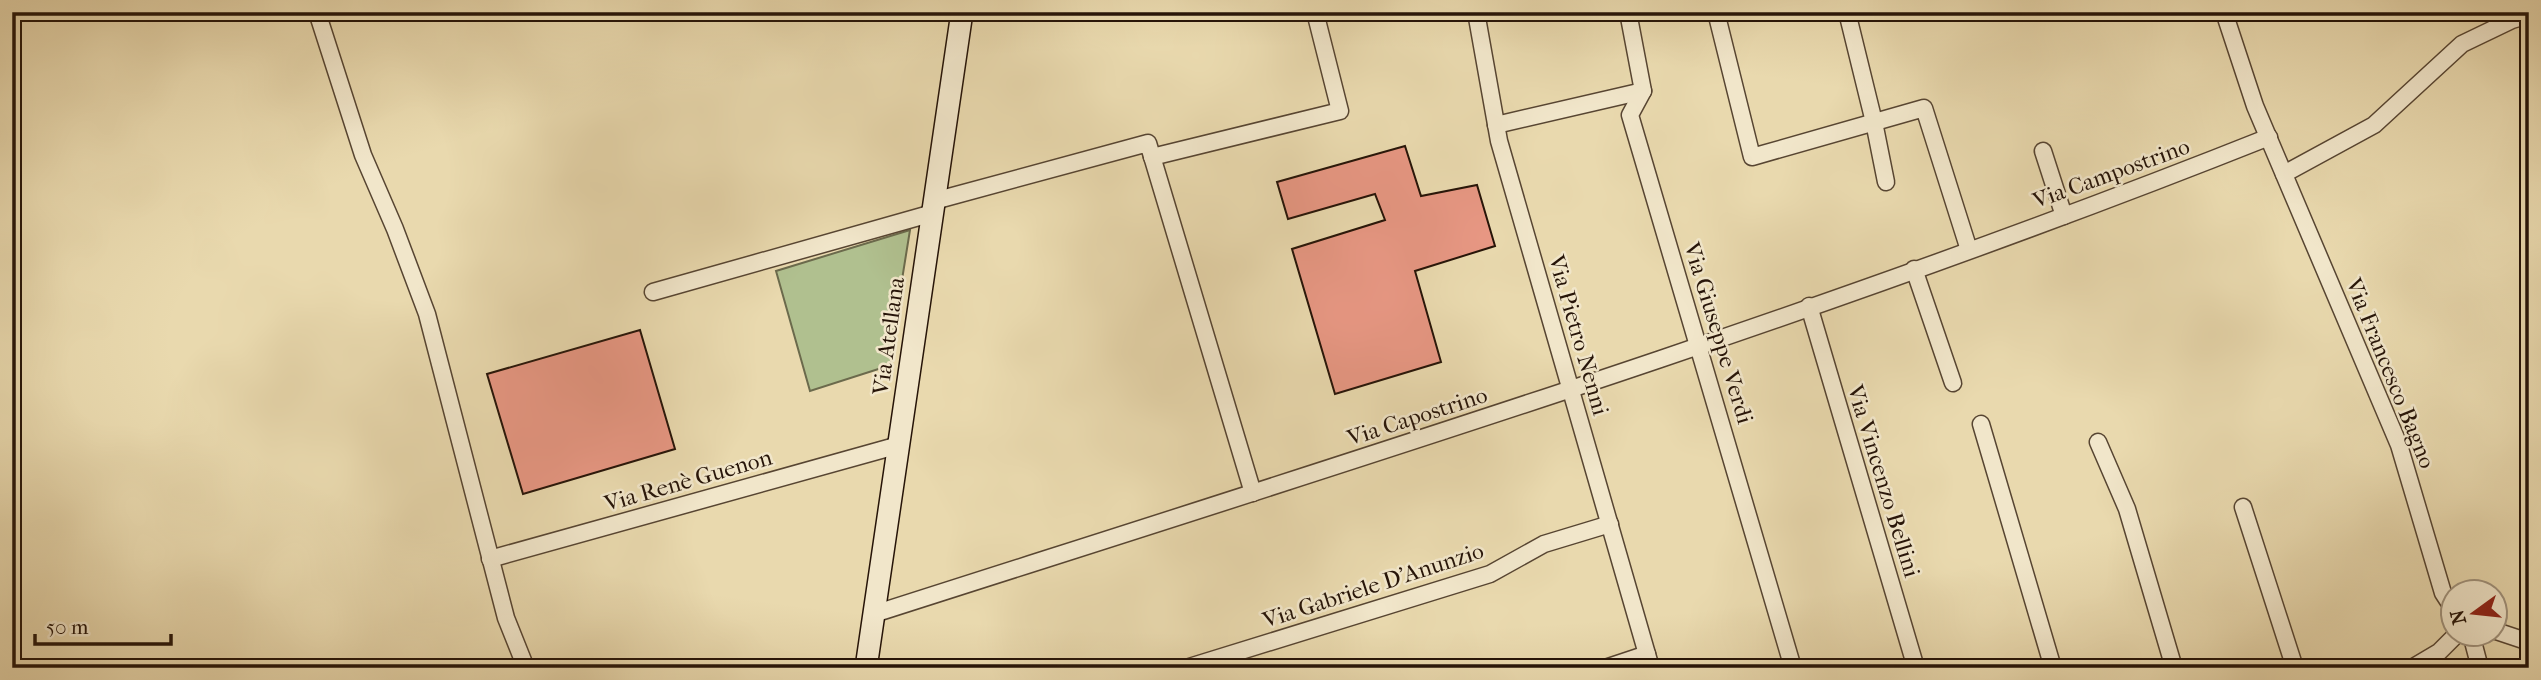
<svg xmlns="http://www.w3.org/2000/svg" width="2541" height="680" viewBox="0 0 2541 680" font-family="'IM FELL French Canon',serif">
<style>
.green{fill:#b0c08f;stroke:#6b6a4c;stroke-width:2}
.building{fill:#e79783;stroke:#261408;stroke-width:2}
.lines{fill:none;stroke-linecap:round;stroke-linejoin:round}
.street-casing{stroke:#574532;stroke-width:19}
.secondary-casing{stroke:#261408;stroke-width:24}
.street{stroke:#f1e6ca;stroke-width:16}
.secondary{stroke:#f1e6ca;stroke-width:21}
.labels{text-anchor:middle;stroke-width:5;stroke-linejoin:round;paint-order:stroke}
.street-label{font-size:23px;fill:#261408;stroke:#f1e6ca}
</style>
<rect width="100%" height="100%" fill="#e9d9ae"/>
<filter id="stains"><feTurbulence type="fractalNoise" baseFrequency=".00286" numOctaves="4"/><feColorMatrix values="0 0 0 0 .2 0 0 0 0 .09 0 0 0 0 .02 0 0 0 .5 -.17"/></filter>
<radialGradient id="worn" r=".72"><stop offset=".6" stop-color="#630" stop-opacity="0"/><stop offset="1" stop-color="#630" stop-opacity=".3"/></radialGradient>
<polygon class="green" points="910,230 891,348 891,365 810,391 776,271"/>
<g class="building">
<polygon points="1405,146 1421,196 1477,185 1495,246 1415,271 1441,362 1335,394 1292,249 1385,220 1375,194 1288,219 1277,182"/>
<polygon points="640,330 675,449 523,494 487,374"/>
</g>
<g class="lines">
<g class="street-casing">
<g id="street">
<polyline points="317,12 363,155 395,229 427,314 506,618 526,668"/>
<polyline points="1476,12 1499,141 1651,668"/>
<polyline points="1628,12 1643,91 1630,115 1793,668"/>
<polyline points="1716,12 1752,157 1924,108 1969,250"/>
<polyline points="1847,12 1874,122 1886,182"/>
<polyline points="2224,12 2255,106 2399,445 2443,593 2454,610"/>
<polyline points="1496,125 1643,91"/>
<polyline points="2043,151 2064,216"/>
<polyline points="1152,157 1340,111 1315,12"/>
<polyline points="2284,174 2374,125 2462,44 2512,20 2529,15"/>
<polyline points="934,201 1148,143 1253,493"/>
<polyline points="1914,269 1953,383"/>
<polyline points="653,292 933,213"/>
<polyline points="1809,306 1916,668"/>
<polyline points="1981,424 2053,668"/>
<polyline points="2098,442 2127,509 2174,668"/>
<polyline points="2243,507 2295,668"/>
<polyline points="490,559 899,445"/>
<path d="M874,614C1342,464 1812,319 2269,137"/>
<polyline points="2496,631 2529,642"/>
<polyline points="2471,634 2480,668"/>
<polyline points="1186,668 1490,574 1544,544 1610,524"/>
<polyline points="1605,668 1647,654"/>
<polyline points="2412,668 2439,652 2457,634"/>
</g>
</g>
<g class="secondary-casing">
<polyline id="secondary" points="866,668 962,12"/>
</g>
<use href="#street" class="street"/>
<use href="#secondary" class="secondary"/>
</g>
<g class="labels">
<g class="street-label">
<text transform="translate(2111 173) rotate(-20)" y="8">Via Campostrino</text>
<text transform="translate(1719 333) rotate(73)" y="8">Via Giuseppe Verdi</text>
<text transform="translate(1579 335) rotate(74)" y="8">Via Pietro Nenni</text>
<text transform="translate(888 336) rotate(-82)" y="8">Via Atellana</text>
<text transform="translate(2391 373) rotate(68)" y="8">Via Francesco Bagno</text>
<text transform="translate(1417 416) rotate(-18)" y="8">Via Capostrino</text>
<text transform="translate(688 480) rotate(-16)" y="8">Via Renè Guenon</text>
<text transform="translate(1884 481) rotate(73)" y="8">Via Vincenzo Bellini</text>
<text transform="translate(1373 585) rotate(-18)" y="8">Via Gabriele D'Anunzio</text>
</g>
</g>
<rect width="2541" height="680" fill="none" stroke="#e9d9ae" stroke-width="42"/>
<rect x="14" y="14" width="2513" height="652" fill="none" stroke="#261408" stroke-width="3.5"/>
<rect x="21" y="21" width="2499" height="638" fill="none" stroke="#261408" stroke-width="2"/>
<g transform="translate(2474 613) rotate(255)"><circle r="33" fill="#f1e6ca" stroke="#a0927c" stroke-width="2"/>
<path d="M0-5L12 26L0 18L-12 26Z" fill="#8f2418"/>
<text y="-10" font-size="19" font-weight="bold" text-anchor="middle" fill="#261408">N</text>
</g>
<path d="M35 634v10h136v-10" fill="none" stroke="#261408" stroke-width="3.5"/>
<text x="46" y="634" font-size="21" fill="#261408" stroke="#f1e6ca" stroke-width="5" paint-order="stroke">50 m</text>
<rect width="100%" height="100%" filter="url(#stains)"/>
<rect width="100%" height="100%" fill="url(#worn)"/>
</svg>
